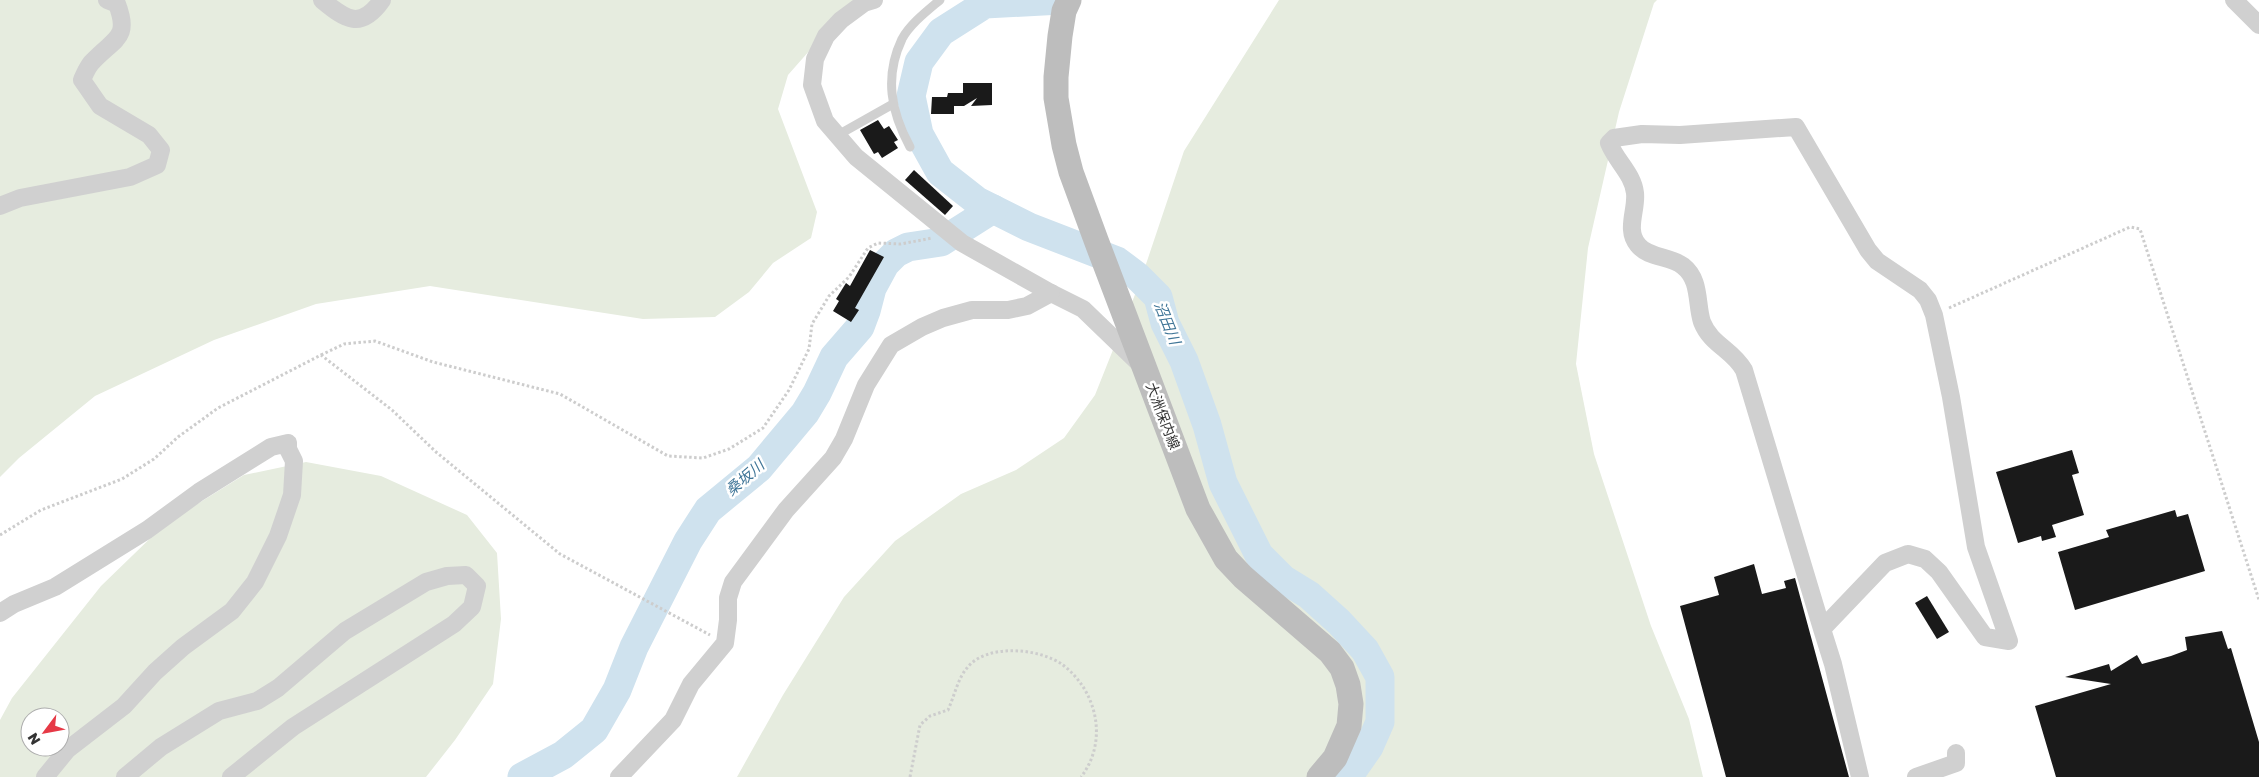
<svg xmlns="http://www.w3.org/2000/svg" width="2259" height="777" viewBox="0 0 2259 777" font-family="'Golos Text','Noto Sans JP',sans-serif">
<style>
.green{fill:#e6ecdf;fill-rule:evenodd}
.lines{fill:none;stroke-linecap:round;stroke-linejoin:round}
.river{stroke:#cfe2ee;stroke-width:29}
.building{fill:#1a1a1a}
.path{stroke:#cdcdcd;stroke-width:3;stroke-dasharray:2.5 2.5;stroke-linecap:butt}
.lane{stroke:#d0d0d0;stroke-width:9}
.street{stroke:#d0d0d0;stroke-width:18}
.secondary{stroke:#bdbdbd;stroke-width:25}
.labels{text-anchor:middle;stroke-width:5;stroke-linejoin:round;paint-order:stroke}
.street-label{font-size:14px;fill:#333;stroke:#fff}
.water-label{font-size:15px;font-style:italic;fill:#3f7597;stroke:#fff}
</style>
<rect width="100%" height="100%" fill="#fff"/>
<g class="green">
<polygon points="0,0 854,0 788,75 778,109 817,212 811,238 773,263 749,292 715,317 643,319 430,286 316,304 214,340 95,396 19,458 0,477"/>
<polygon points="1279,0 1657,0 1654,3 1619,112 1588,248 1576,364 1594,454 1651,626 1689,719 1703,777 737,777 783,695 844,597 895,541 961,494 1016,470 1064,438 1095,395 1140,282 1184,151"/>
<path d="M306,462L381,476L467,515L497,553L501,619L493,684L455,740L426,777H0V720L12,698L101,586L165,524L244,475ZM30,717H60V747H30Z"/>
</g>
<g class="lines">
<g class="river">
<polyline points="1061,0 985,4 941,32 919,62 911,96 919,134 940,172 977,201 1029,227 1117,261 1137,276 1158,297 1165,323 1184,361 1207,425 1223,483 1259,555 1283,579 1309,595 1339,622 1365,650 1380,677 1380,722 1369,747 1348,777"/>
<polyline points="522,777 563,755 594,730 617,690 634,647 688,541 708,510 759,468 805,413 817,393 834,357 860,327 866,311 872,288 885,264 896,253 908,247 941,242 993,209"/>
</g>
</g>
<g class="building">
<polygon points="963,83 992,83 992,105 971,106 977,98 964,106 954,106 954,114 931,114 932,97 947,97 948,93 963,93"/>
<polygon points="878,120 884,129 889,126 898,140 894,142 898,148 882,158 878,152 874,154 860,130"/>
<polygon points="914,170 953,206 945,215 905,180"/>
<polygon points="870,250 884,257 855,308 859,310 851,322 833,311 839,301 836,299 846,283 850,286"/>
<polygon points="2072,450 2079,473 2072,475 2084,515 2052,525 2056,537 2042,541 2041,536 2018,543 1996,472"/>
<polygon points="2175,510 2177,517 2188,514 2205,571 2075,610 2058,552 2109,537 2106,530"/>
<polygon points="1754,564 1762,594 1786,588 1784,581 1795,578 1849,777 1726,777 1680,606 1719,595 1714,577"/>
<polygon points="1927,596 1949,632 1937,639 1915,603"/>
<polygon points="2222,631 2228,649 2231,648 2259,742 2259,777 2056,777 2035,706 2111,684 2065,677 2109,664 2111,671 2137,655 2142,664 2171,656 2187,650 2185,637"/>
</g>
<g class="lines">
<g class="path">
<polyline points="1949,308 2130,227 2140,229 2259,600"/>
<polyline points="321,355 344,344 375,341 433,362 560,394 668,456 703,458 729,449 763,428 789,390 809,349 812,324 829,296 849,277 868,248 878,243 901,244 932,238"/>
<polyline points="0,535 41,510 122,479 154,459 178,437 218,408 321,355 392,410 436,452 560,554 710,635"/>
<path d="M910,777L920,725L930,716L948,710C954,697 958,678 967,668C986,643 1040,648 1063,665C1098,692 1108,742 1081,777"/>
</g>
<g class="lane">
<polyline points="838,135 893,104"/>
<path d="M910,147C891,112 884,77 902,39C910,24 927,11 940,0"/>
</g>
<g class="street">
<path d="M322,0C346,20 361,30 382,0"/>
<polyline points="874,0 864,3 841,20 826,36 815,59 812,85 825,121 856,157 962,243 1051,293 1083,309 1142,366"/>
<polyline points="2234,0 2259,25"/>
<path d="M0,206L20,198L130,177L157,165L161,150L149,135L100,106L82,80C85,73 88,65 94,60C115,38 130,38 117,4L107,0"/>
<polyline points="0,613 14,604 55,587 147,530 199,492 271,447 288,443 288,449 294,461 292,495 278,536 255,582 232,611 183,647 155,672 124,706 67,750 45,777"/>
<path d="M1822,629L1885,563L1908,554L1925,559L1939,572L1985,637L2009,641L1976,547L1951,397L1934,315L1928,300L1920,290L1877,261L1868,250L1796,127L1680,135L1642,134L1614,138L1609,143C1616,161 1633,174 1635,193C1637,210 1625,230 1638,245C1648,258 1670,256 1683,266C1701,280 1696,304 1702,322C1711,345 1732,349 1744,370L1822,629L1833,664L1860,777"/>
<polyline points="125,777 161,747 219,711 257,701 278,688 345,631 426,582 447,576 466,575 477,586 472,607 454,624 293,727 231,777"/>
<polyline points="619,777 673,720 691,684 725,643 728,620 728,598 733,582 786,510 833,458 844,439 866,385 891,345 922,327 943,318 972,310 1008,310 1027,306 1051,293"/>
<polyline points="1916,777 1956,763 1956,753"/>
</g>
<polyline class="secondary" points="1069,0 1064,11 1060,36 1056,77 1056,98 1064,145 1071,172 1096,240 1198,509 1226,559 1243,577 1330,652 1342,668 1348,685 1351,704 1349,726 1335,758 1319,777"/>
</g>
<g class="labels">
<g class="street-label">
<text transform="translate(1163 416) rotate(69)" y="5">大洲保内線</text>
</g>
<g class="water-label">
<text transform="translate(1167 323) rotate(68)" y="5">沼田川</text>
<text transform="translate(745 478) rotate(-41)" y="5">桑坂川</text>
</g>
</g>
<g transform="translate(45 732) rotate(238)"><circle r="24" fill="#ffffff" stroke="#adadad"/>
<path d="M0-4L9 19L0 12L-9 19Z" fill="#e63946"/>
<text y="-8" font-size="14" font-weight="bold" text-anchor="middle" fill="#333333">N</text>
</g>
</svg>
